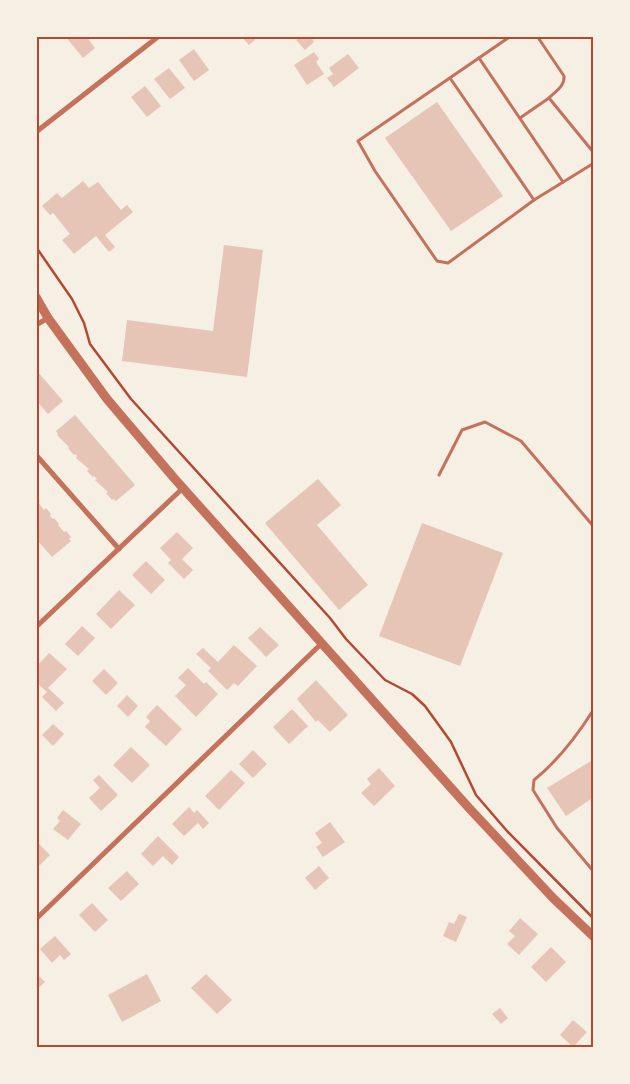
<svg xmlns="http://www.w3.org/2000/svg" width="630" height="1084" viewBox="0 0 630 1084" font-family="'Sofia Sans Condensed',sans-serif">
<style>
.building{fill:#e6c5b7}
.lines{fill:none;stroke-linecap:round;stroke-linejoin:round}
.path{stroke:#b5482f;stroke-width:2.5}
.service{stroke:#c5725c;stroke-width:3}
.minor{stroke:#c5725c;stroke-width:5}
.tertiary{stroke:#c5725c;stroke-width:9}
.neatline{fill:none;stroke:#b5482f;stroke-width:2}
</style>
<rect width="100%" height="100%" fill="#f6efe4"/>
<g class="building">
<polygon points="65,36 86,36 95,48 83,58"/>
<polygon points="241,36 259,36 249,45"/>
<polygon points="301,36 310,36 314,42 305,50 296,40"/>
<polygon points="194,49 209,70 194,81 179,60"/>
<polygon points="314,52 319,59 316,62 324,74 307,85 294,65"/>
<polygon points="348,54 359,68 334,87 327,78 333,74 329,68"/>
<polygon points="169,68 185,88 170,99 154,79"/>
<polygon points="145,86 161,106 147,117 131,97"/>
<polygon points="437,102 503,196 451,231 385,138"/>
<polygon points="83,181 89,188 98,182 121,210 127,205 133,212 105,235 115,247 109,252 96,236 74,254 62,240 70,234 53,213 50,215 42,206 57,193 62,198"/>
<polygon points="224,245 263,250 247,377 122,361 127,320 213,331"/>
<polygon points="36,370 63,401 48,414 36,400"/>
<polygon points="75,415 135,485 116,501 113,499 112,500 106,493 108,492 95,480 97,479 94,476 93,477 87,471 89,469 76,458 77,456 76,454 74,455 68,448 69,447 57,435 58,434 56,431"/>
<polygon points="318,479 341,505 317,525 368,585 339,610 265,523"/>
<polygon points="36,497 40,501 38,502 44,510 46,508 51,514 50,516 53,519 54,518 59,524 58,525 64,532 66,531 71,537 69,539 71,541 52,557 36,539"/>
<polygon points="422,523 503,553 460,666 379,636"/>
<polygon points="177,532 193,548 182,559 193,570 184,579 168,563 171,560 160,548"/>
<polygon points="146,561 165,580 151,594 132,575"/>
<polygon points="119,590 135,605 111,629 96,614"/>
<polygon points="82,626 95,638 78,656 65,644"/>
<polygon points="260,627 279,645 266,657 248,638"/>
<polygon points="234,645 257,666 238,686 234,683 227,690 208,671 211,668 196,654 203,648 218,662"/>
<polygon points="49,653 67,669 48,688 64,703 56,711 42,697 47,692 36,682 36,667"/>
<polygon points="188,668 204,684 206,682 218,694 196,717 175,696 186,685 178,678"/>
<polygon points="104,669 118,683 106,695 92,681"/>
<polygon points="316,680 348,715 330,732 318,720 316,722 297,699"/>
<polygon points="127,695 138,706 128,717 117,706"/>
<polygon points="157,705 182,729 166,746 145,727 150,721 146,717"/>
<polygon points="292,709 308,726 289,744 273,727"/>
<polygon points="53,724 64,734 53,746 42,735"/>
<polygon points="131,747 150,765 132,783 113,765"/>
<polygon points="253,750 267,764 253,778 239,764"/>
<polygon points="594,759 594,797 566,816 547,788"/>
<polygon points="379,768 395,786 374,806 361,793 371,784 367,779"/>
<polygon points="231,770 245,783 219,810 205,796"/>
<polygon points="99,775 118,795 101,811 89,798 100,788 93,780"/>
<polygon points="189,807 194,813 197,810 209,823 203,829 198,823 184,836 172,824"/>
<polygon points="63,810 81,824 68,840 53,829 60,821 57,818"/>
<polygon points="330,822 345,842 323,857 316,847 322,843 315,833"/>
<polygon points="158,836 179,857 172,865 163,856 153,866 141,854"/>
<polygon points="38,843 50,855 36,869 36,844"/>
<polygon points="319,866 329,878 315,890 305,878"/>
<polygon points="127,871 139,884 121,901 108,888"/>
<polygon points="92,903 108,920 95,932 79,915"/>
<polygon points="459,914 467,917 456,942 443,936 449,922 454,924"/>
<polygon points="520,918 538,934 519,955 507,944 515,936 509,931"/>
<polygon points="55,936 71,954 64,960 60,955 52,963 40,949"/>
<polygon points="551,947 566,962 546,982 531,967"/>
<polygon points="36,973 45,982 36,990"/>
<polygon points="147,974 161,1001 122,1022 108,995"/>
<polygon points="206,974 232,1000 217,1014 191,988"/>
<polygon points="500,1008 508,1018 501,1024 492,1014"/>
<polygon points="573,1020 587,1032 573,1047 560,1035"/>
</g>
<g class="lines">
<g class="path">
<polyline points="36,247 72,299 84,323 90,344 131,399 330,618 346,639 385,680 412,694 425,706 451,742 476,795 507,831 594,919"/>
<polyline points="36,597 37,598"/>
</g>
<g class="service">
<polyline points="511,36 358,141 375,171 437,261 448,263 534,200 594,163"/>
<path d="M537,36L564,76C565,86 556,91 549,98L594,153"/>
<polyline points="479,58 563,182"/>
<polyline points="450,78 534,200"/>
<polyline points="520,118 549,98"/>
<polyline points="439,475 462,430 485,422 521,441 594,527"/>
<path d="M594,709C577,736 559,760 534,780L533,790L557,828L594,872"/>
</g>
<g class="minor">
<polyline points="36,132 159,36"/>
<polyline points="36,325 48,318"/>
<polyline points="36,455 119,549"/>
<polyline points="36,627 183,488"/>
<polyline points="36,919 322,643"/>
<polyline points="36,1046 38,1048"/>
</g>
<polyline class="tertiary" points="36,297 48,318 107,399 174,478 469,808 553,898 594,937"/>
</g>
<rect width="630" height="1084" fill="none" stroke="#f6efe4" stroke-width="75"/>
<rect x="38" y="38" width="554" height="1008" class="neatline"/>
</svg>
